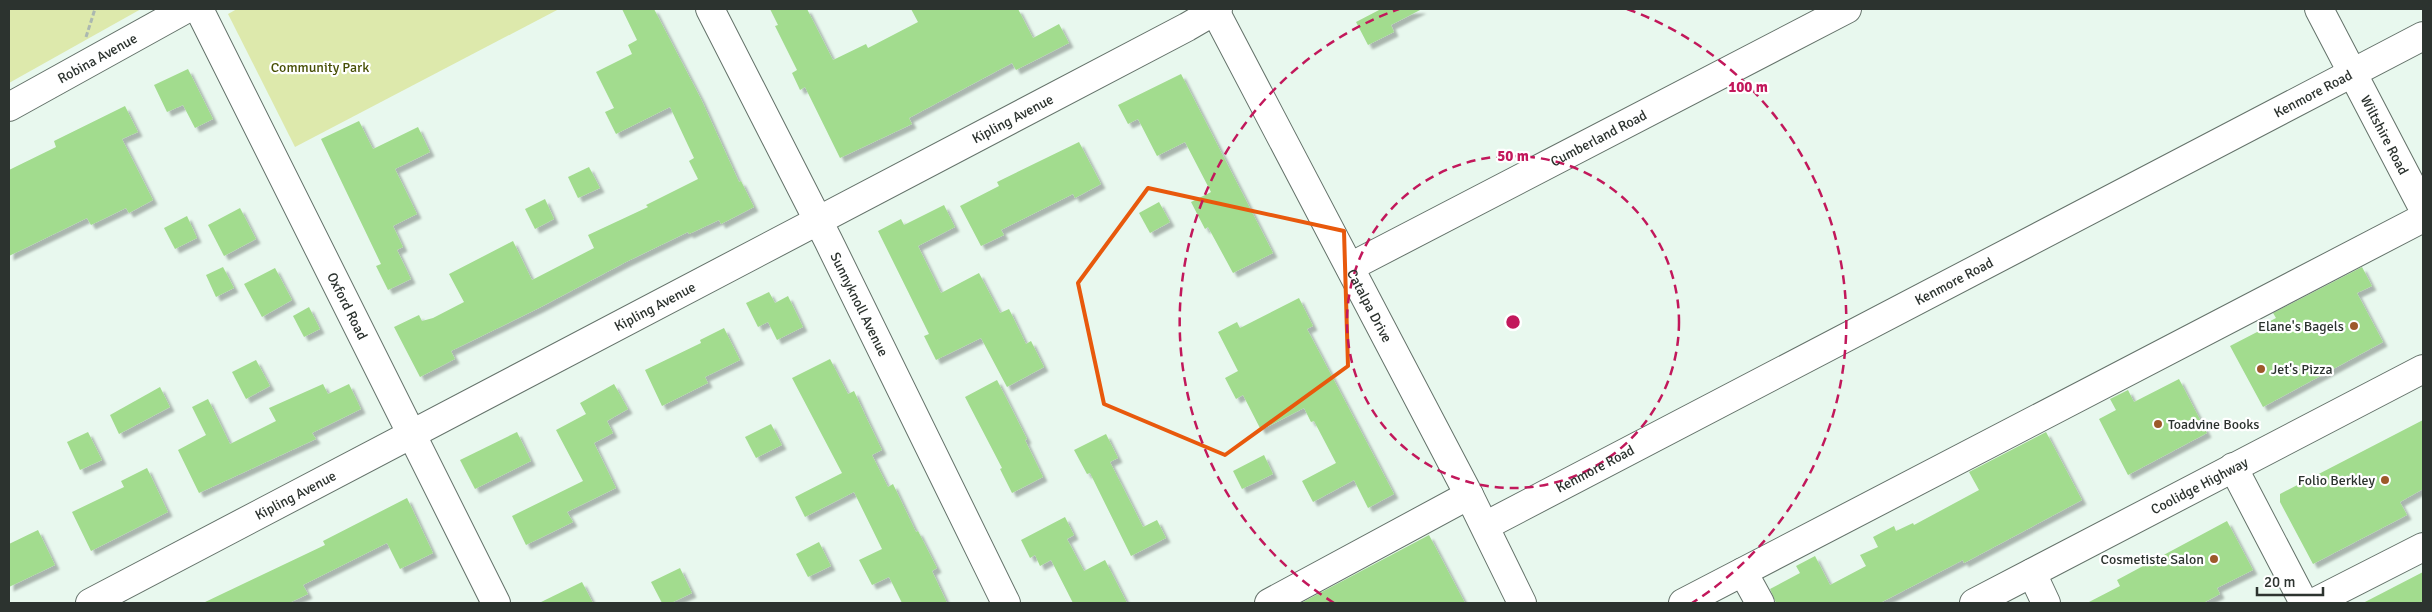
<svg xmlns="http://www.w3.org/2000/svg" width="2432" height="612" viewBox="0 0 2432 612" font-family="Signika,sans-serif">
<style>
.green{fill:#dde9ac}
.building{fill:#a2dc8e;filter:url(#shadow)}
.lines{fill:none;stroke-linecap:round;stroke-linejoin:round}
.minor-casing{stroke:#64726a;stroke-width:30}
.major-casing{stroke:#64726a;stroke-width:30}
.path{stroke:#abb8b0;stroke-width:3;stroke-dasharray:5 2.5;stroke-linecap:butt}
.minor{stroke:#fff;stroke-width:28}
.major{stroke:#fff;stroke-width:28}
.marked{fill:none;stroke:#e8590c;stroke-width:4;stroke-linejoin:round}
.ring{fill:none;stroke:#c2185b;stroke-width:2.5;stroke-dasharray:9 6}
.poi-dot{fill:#9d592a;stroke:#fff;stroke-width:2}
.labels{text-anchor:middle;stroke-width:4.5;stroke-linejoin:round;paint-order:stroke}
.street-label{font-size:14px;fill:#2c332f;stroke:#fff}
.park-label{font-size:14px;fill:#474f05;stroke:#fff}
.poi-label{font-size:14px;fill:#2c332f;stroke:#fff;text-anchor:end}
.centre{fill:#c2185b;stroke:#fff;stroke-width:2.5}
.ring-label{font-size:15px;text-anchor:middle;font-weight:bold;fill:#c2185b;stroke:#fff;stroke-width:4.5;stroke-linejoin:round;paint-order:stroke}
</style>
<defs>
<filter id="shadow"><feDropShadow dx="4.5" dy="4.5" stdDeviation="1" flood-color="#0004"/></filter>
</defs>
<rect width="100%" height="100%" fill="#e8f8ee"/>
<g class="green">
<polygon points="9,9 141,9 9,83"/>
<polygon points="237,9 559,9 295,147 228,14"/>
</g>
<g class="building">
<polygon points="622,9 654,9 701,99 739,182 741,181 754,207 721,224 719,220 689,234 688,232 626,262 539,308 451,351 455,359 420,377 394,327 419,315 422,321 433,318 464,302 449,274 513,241 532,280 594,248 588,235 648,207 646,205 698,179 689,161 694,158 670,107 616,134 605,112 614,108 596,72 632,54 628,45 637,40"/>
<polygon points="770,9 807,9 833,60 866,44 868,48 918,22 911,9 1018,9 1033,38 1059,24 1069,43 1016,70 1012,63 909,118 912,124 840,158 805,87 800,90 792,73 797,70 775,26 778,25"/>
<polygon points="1381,9 1422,9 1391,25 1394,32 1368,45 1356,22"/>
<polygon points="188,69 213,119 195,128 183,105 167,112 154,85"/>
<polygon points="1181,74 1273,253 1233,273 1208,227 1205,229 1191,202 1211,192 1185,142 1157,156 1138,119 1128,124 1118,105"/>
<polygon points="125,106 138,132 122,139 153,200 129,213 126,208 91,225 87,218 9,256 9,170 56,147 54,141"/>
<polygon points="359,121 373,149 418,127 430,152 395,169 417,214 393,226 403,247 397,250 411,279 388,290 376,266 381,264 321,139"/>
<polygon points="1079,142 1101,184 1075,198 1073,194 1001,230 1004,235 981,246 960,206 999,186 997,182"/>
<polygon points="589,167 600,188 578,198 568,177"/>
<polygon points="545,199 554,219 535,229 525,209"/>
<polygon points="1159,202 1170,222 1150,233 1139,213"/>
<polygon points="944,205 955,227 918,246 941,293 979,273 1000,313 1009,309 1026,344 1031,341 1044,367 1007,387 981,338 936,360 924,336 929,334 878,231 901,219 904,225"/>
<polygon points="240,208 256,239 224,256 208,225"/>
<polygon points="187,216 197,238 175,249 164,228"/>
<polygon points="223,267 234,288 216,297 206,275"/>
<polygon points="2362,267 2372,286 2357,293 2383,342 2263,407 2230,346 2259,331 2257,328 2276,318 2273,313"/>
<polygon points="275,268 292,300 262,317 244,284"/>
<polygon points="769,292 775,303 788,296 803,327 777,340 768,322 758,327 746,303"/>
<polygon points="1299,298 1313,326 1307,329 1394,494 1368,508 1354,480 1313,502 1302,481 1336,463 1314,421 1311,422 1304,408 1261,430 1243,395 1236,399 1225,378 1238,371 1218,332 1237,322 1240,328"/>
<polygon points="309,307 320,329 304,337 293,316"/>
<polygon points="724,328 740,360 705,377 708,383 662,406 645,370 701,343 700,340"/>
<polygon points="830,359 848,394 854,391 866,417 882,450 872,455 888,487 893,484 916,532 918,531 937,568 932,571 947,603 902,603 889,577 872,585 859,560 882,549 854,492 805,517 795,497 842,473 792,378"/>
<polygon points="256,360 270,386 246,399 232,372"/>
<polygon points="2179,379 2207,433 2128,475 2099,419 2116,410 2110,399 2128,390 2134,402"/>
<polygon points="997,380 1027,439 1025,440 1043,477 1012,493 1000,469 1002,468 965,397"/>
<polygon points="323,384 328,394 349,384 361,409 312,433 316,439 199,493 178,450 206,435 192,407 208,399 230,444 276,421 269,408"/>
<polygon points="614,384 628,409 607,421 613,433 594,443 616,488 567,512 573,522 526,545 512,516 583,481 556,430 586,414 580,403"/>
<polygon points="160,387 170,407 119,434 110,415"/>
<polygon points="2423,420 2423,489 2400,502 2407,515 2313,564 2280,502 2280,494"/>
<polygon points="771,424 782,445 756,458 745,437"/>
<polygon points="88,432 102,460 80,470 67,442"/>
<polygon points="517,432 531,461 475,489 460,460"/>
<polygon points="2046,432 2082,500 1964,563 1963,560 1880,603 1776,603 1770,589 1800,573 1796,566 1815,556 1830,585 1866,566 1860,555 1878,547 1873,537 1894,526 1896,531 1913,523 1914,525 1979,490 1969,472"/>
<polygon points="1106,434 1118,458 1110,462 1143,527 1157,520 1166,538 1131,556 1090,473 1087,474 1074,450"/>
<polygon points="1264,455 1273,474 1242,489 1233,471"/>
<polygon points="147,468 168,512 91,551 72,512 124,487 121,481"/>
<polygon points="407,498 433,553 400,569 387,543 303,585 308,594 289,603 203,603 325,545 323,541"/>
<polygon points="1065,517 1074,535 1067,539 1084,571 1105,560 1127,603 1073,603 1051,560 1040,566 1035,555 1030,558 1021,540"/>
<polygon points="2227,521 2253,570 2217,588 2220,594 2203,603 2087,603 2120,586 2117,580"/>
<polygon points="38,530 55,565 9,587 9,544"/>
<polygon points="1429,535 1465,603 1301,603"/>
<polygon points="819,542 831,566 808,577 796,554"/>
<polygon points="680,568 692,593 671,603 662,603 651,582"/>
<polygon points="2423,572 2423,603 2363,603"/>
<polygon points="582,582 593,603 539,603"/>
</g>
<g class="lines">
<g class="minor-casing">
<g id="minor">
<path id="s1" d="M199,9L496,603"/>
<path id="s2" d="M710,9L828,240L1006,603"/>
<path id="s3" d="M1214,9L1469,495L1522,603"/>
<path id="s4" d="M2319,9L2423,208"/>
<path id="s5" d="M9,107L186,9"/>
<path id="s6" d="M1350,267L1847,9"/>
<polyline points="2233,467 2304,603"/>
<path id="s7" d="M1485,526L2423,36"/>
<polyline points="1743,572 1760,603"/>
<polyline points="2032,573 2046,603"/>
<path id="s8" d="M90,603L1187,27L1218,9"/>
<polyline points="1269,603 1469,495"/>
<polyline points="1683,603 2423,218"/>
<polyline points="2313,603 2423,547"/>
</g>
</g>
<g class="major-casing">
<g id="major">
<path id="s9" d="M1974,603L2423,369"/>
</g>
</g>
<polyline class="path" points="86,37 95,9"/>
<use href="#minor" class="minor"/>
<use href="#major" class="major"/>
</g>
<path class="marked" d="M1148,188L1344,231L1348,366L1225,455L1104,404L1078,283Z"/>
<g class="ring">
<circle cx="1513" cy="322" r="166"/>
<path d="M1334 603A333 333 0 0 1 1399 9M1627 9A333 333 0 0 1 1692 603"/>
</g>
<g class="poi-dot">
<circle cx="2354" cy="326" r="5"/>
<circle cx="2261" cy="369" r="5"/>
<circle cx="2158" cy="424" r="5"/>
<circle cx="2385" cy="480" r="5"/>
<circle cx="2214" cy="559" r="5"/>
</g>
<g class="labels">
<g class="street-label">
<text dy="5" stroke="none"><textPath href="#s5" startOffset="101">Robina Avenue</textPath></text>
<text dy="5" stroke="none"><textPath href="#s7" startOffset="934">Kenmore Road</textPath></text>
<text dy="5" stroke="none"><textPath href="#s8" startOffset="1042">Kipling Avenue</textPath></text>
<text dy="5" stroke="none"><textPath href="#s4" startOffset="142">Wiltshire Road</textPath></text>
<text dy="5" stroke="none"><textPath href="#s6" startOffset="280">Cumberland Road</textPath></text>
<text dy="5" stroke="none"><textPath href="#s7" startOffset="529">Kenmore Road</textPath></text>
<text dy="5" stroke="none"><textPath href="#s2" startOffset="331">Sunnyknoll Avenue</textPath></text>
<text dy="5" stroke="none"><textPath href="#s3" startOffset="335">Catalpa Drive</textPath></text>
<text dy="5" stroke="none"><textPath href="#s1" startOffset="332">Oxford Road</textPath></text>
<text dy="5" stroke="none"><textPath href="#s8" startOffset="638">Kipling Avenue</textPath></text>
<text dy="5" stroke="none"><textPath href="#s7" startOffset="124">Kenmore Road</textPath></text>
<text dy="5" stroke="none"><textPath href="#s9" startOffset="254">Coolidge Highway</textPath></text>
<text dy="5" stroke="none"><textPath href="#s8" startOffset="232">Kipling Avenue</textPath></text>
</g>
<g class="park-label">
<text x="320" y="72">Community Park</text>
</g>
<g class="poi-label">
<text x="2344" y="331">Elane's Bagels</text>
<text x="2271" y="374" text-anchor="start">Jet's Pizza</text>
<text x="2168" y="429" text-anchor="start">Toadvine Books</text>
<text x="2375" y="485">Folio Berkley</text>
<text x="2204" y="564">Cosmetiste Salon</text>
</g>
</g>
<circle cx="1513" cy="322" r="8" class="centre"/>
<g class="ring-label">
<text x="1748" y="92">100 m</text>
<text x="1513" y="161">50 m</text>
</g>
<rect width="2432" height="612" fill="none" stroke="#2c332f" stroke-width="20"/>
<path d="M2257 587v8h66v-8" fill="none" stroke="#2c332f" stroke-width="2.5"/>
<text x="2264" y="587" font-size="15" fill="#2c332f" stroke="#ffffff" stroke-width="4" paint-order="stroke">20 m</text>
</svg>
